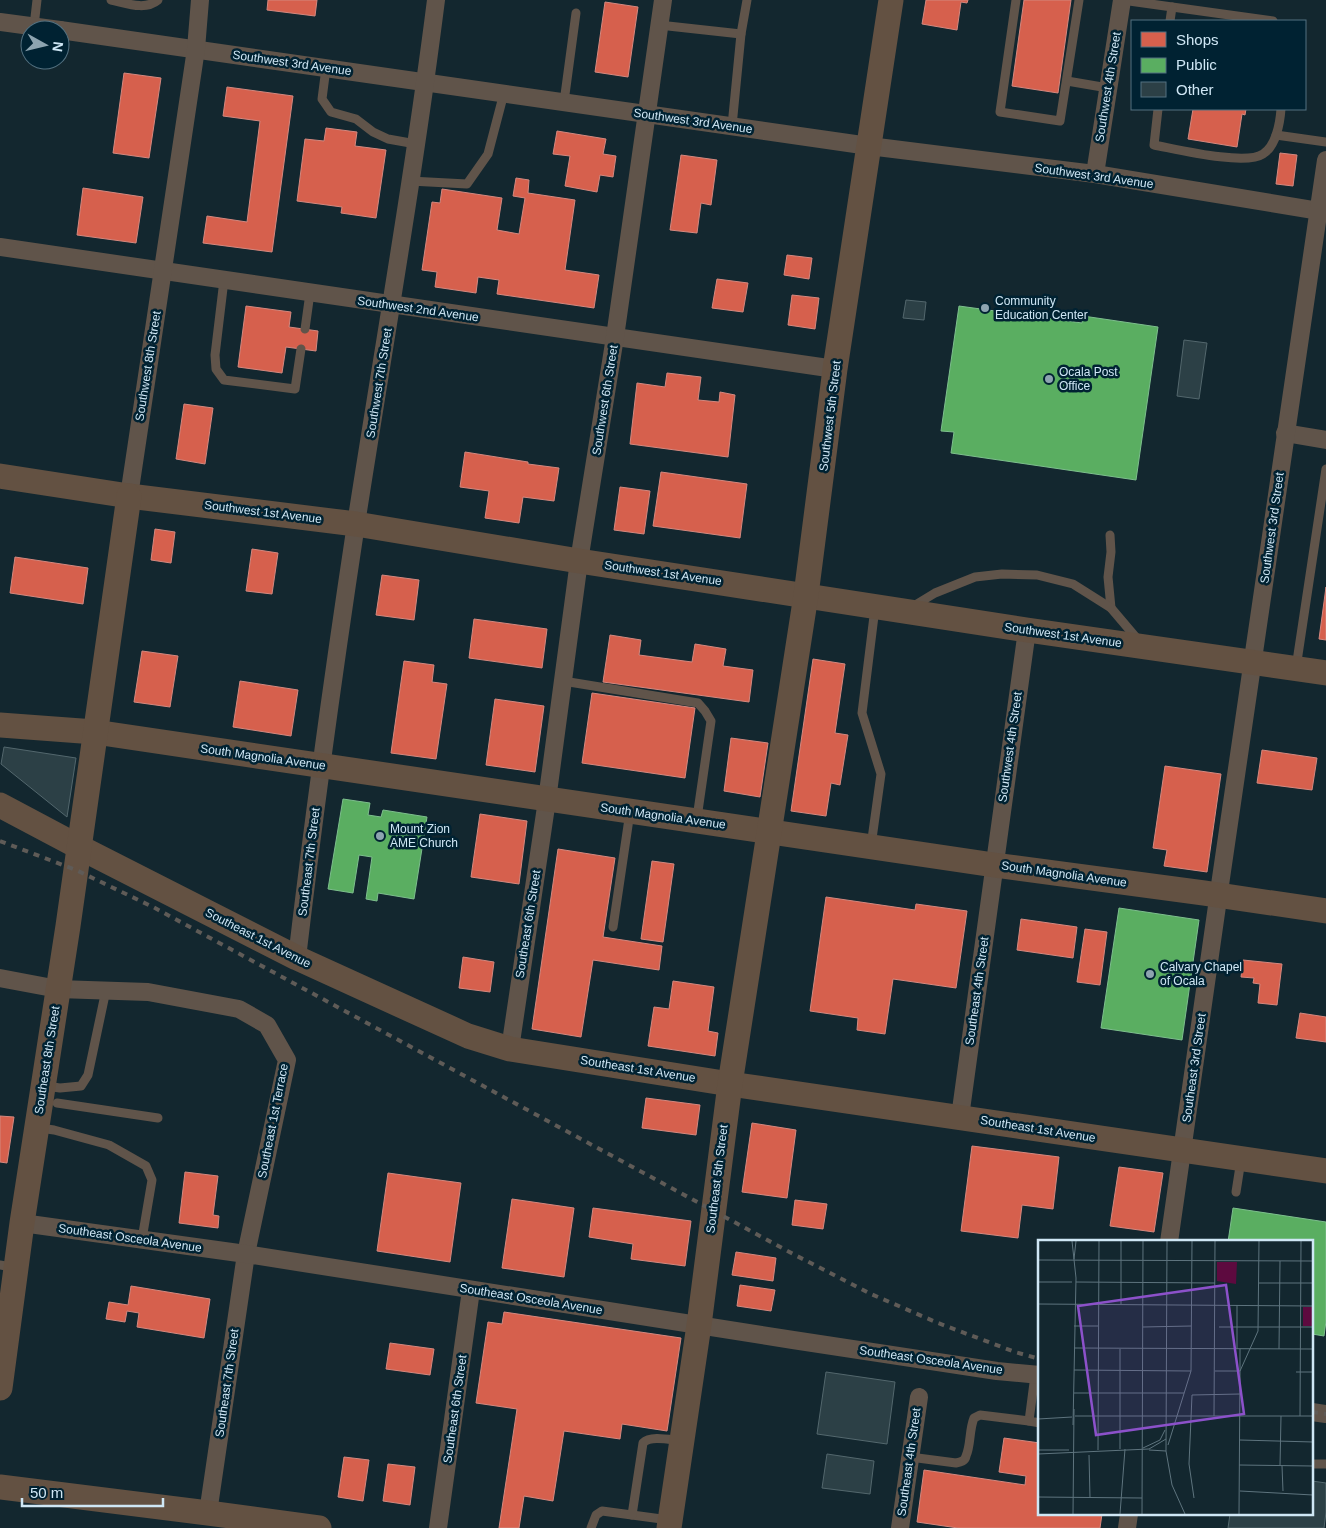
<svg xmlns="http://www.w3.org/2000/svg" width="1326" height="1528" viewBox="0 0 1326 1528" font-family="Helvetica,sans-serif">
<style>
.shops{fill:#d6604d;stroke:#d4887f}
.public{fill:#5aae61;stroke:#7dbf8d}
.building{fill:#2c4046;stroke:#53676d}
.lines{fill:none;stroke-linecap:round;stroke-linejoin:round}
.lane{stroke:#60544a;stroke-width:9}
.street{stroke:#60544a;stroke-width:18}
.secondary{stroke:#635142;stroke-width:25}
.rail{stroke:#5f5b57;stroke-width:4;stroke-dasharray:6 6;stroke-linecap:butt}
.poi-dot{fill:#8da4b0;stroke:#002232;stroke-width:2}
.labels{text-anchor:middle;stroke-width:5;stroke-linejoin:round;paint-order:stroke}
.street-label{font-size:12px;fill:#cfe7f5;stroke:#002232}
.poi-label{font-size:12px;fill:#cfe7f5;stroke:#002232;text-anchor:start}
.inset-road{fill:none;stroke:#5e747e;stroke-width:1}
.view{fill:#8c51ca;fill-opacity:0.15;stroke:#8c51ca;stroke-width:2.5}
.inset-edge{fill:none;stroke:#cfe7f5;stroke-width:2.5}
</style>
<rect width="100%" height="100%" fill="#13272f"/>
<g class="shops">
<polygon points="268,0 317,0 315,16 267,10"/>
<polygon points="926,0 968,0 967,3 961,2 957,30 922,24"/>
<polygon points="1024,0 1071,0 1058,93 1012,86"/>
<polygon points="605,2 638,7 628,77 595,72"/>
<polygon points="124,73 161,78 149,158 113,153"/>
<polygon points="227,87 293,96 272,252 203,243 207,216 247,222 260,121 223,116"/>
<polygon points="1193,109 1246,109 1245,115 1242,114 1237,147 1188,139"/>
<polygon points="326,128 357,132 355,146 386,150 376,218 341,213 342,207 297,201 305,139 324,141"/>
<polygon points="557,131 606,139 603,154 616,156 613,177 600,175 597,192 565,186 570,156 553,154"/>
<polygon points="1280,153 1297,155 1293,186 1276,184"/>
<polygon points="681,155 717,160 711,205 701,203 697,233 670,230"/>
<polygon points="516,178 529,180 528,193 575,200 565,270 599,275 594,308 497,294 499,280 478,277 476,293 435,287 437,272 422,270 432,202 440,203 442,189 502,198 497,230 519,234 525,198 513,196"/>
<polygon points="83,188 143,197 136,243 77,235"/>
<polygon points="787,255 812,258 809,279 784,275"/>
<polygon points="717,279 748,283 743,312 712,308"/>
<polygon points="792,295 819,298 815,329 788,325"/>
<polygon points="246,306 291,312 289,327 318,331 316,351 286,347 282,373 238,367"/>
<polygon points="667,373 701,377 698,400 719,402 720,392 735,395 728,457 630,444 637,383 665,387"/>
<polygon points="184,404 213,408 205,464 176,459"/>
<polygon points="465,452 528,462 528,464 559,468 554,501 523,497 519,523 485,518 489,491 460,487"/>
<polygon points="661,472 747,484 740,538 653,526"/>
<polygon points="620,487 650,491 644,534 614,530"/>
<polygon points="155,529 175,532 171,563 151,560"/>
<polygon points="252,549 278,553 272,594 246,591"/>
<polygon points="15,557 88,568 83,604 10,593"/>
<polygon points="382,575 419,580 414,620 376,615"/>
<polygon points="1326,587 1326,640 1319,639"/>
<polygon points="474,619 547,629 542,668 469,658"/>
<polygon points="610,635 641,640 639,655 692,662 695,644 726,649 723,666 753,670 749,702 603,682"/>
<polygon points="142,651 178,656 170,707 134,702"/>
<polygon points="813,659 845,664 835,733 848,735 840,785 831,783 826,816 791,811"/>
<polygon points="404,661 434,665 432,682 447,684 436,759 391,753"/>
<polygon points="240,681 298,690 291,736 233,727"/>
<polygon points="592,693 695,708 685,778 582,763"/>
<polygon points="495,699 544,706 535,772 486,765"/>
<polygon points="731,738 768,743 760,797 724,791"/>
<polygon points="1262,750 1317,758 1312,790 1257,783"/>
<polygon points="1165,766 1221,774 1207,872 1164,866 1167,850 1153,848"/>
<polygon points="480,814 527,821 519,884 471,877"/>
<polygon points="558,849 615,858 603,937 662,946 659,970 593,960 581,1037 532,1029"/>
<polygon points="652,861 674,864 663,942 641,939"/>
<polygon points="826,897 915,910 916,904 967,911 956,988 893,979 885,1034 857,1030 858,1018 810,1011"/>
<polygon points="1021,919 1077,927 1073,958 1017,950"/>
<polygon points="1085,929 1107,932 1100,985 1077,982"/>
<polygon points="463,957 494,962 490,992 459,988"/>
<polygon points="1243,960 1282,964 1277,1005 1258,1003 1260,984 1253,983 1254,978 1241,977"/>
<polygon points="673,981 714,987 708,1031 718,1033 715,1056 648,1046 654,1007 669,1009"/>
<polygon points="1300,1013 1326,1017 1326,1042 1296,1038"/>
<polygon points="646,1098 700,1105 696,1135 642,1128"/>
<polygon points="0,1116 14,1117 7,1163 0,1162"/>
<polygon points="752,1123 796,1130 787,1198 742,1192"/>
<polygon points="972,1146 1059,1157 1053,1209 1022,1205 1018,1238 961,1231"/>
<polygon points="1119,1167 1163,1173 1154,1232 1110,1226"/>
<polygon points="185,1172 218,1176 213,1215 219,1216 218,1228 179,1223"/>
<polygon points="388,1173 461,1183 450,1262 377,1251"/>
<polygon points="512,1199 574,1208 564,1277 502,1268"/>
<polygon points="795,1200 827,1204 823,1229 792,1225"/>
<polygon points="593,1208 691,1221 685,1266 631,1259 633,1244 589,1237"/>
<polygon points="736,1252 776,1258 773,1281 732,1275"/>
<polygon points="740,1285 775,1290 771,1311 737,1306"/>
<polygon points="131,1286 210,1299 204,1338 137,1327 139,1313 127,1311 125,1322 106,1319 109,1302 128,1305"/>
<polygon points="504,1312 681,1338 667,1431 622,1424 620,1439 564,1431 553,1501 524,1496 519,1528 499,1528 517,1409 476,1403 488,1322 502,1324"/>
<polygon points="390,1343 434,1349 430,1375 386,1369"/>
<polygon points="1004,1438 1040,1443 1040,1514 1102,1514 1100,1528 958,1528 917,1522 924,1470 1025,1485 1026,1476 999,1472"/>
<polygon points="344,1457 369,1460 363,1501 338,1497"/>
<polygon points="388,1464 415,1467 410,1505 383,1501"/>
</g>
<g class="public">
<polygon points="959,306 1082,323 1083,316 1158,327 1136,480 951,453 954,432 941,431"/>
<polygon points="343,799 370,803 368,815 381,817 383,810 427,817 414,899 378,893 377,901 366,899 372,857 359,855 353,893 328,889"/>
<polygon points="1119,908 1199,920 1182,1040 1101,1028"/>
<polygon points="1233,1208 1326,1222 1326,1321 1324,1336 1312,1334 1312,1242 1228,1242"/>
</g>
<g class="building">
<polygon points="906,300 926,302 924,320 903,318"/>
<polygon points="1184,340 1207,343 1199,399 1177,396"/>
<polygon points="4,747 76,758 67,817 1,764"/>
<polygon points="826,1372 895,1382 887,1444 817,1434"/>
<polygon points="827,1454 874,1461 870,1494 822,1488"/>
<polygon points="1312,1481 1326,1483 1326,1512 1324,1528 1228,1528 1230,1514 1312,1514"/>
</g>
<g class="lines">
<g class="lane">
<path d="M111,0C126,3 145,11 158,0"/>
<polyline points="1016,0 1000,112 1060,121 1079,0"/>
<polyline points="1122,0 1273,21"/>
<polyline points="1170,21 1172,7"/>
<polyline points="659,25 741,34"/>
<polyline points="34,26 37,0"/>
<polyline points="326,68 322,99 331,112 356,119 373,132 388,139 416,144"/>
<polyline points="1067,81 1108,88"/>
<polyline points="564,102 576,13"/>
<path d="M1158,109L1154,145C1176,149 1245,166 1263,154C1276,146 1280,123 1281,109"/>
<polyline points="732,126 741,34 747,0"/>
<polyline points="1276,135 1326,142"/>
<polyline points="410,181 467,184 488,154 504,93"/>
<polyline points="224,280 215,355 216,369 224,380 295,389 301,349"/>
<polyline points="305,329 310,293"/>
<polyline points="1110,535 1111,552 1108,577 1111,608"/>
<polyline points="912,607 935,593 975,577 1002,574 1037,575 1073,584 1111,608 1139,641"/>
<polyline points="1296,668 1326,469"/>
<polyline points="563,681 698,703 705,711 711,721 697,818"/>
<polyline points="871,846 881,774 862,713 875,608"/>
<polyline points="613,927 630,812"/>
<polyline points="46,1086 60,1088 81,1086 88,1075 106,990"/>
<polyline points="57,1103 158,1118"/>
<polyline points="40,1128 54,1130 109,1145 146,1166 152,1180 142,1239"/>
<polyline points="1236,1192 1241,1160"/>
<polyline points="0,1265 16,1268"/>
<polyline points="1035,1375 1029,1421 1040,1423"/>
<path d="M910,1457L956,1463C961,1462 965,1461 966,1456C971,1445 969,1430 974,1418L980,1415L1029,1421"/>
<polyline points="1312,1464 1326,1464"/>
<polyline points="632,1515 669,1520"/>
<path d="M591,1528L596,1515L602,1511L632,1515L643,1443C651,1435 670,1440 681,1441"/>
</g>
<g class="street">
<polyline points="0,22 60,30"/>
<polyline points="60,30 869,146 1095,174 1326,212"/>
<polyline points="1095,174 1122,0"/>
<polyline points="0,247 835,369"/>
<polyline points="1285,433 1326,440"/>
<polyline points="129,496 196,49 200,0"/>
<path d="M297,958C314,813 334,669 356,524C383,350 414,175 436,0"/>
<polyline points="0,978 58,989 148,992 239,1009 267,1025 287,1060 246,1254 208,1513"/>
<polyline points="510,1049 547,800 579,561 615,337 663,0"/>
<polyline points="960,1117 1027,630"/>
<polyline points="22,1223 246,1254 793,1340 997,1371 1040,1375"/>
<polyline points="1169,1242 1221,878 1326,160"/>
<polyline points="1312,1412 1326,1414"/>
<polyline points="438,1528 471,1290"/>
<polyline points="900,1528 919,1397"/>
<polyline points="1127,1528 1129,1514"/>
</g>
<g class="secondary">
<polyline points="0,476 129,496 356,524 579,561 1027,630 1326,673"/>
<polyline points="0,725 95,732 994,865 1204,893 1326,911"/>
<polyline points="0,805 79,847 297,958 468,1036 510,1049 730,1084 1326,1171"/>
<polyline points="0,1388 22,1223 68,926 129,496"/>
<polyline points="0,1487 208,1513 319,1528"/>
<polyline points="669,1528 699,1325 730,1084 806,595 835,369 891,0"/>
</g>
<g class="rail">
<polyline points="0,841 76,870 153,907 795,1255 871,1294 938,1323 1015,1352 1040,1359"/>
<polyline points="1312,1412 1326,1414"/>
</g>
</g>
<g class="poi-dot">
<circle cx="985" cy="308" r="5"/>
<circle cx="1049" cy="379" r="5"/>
<circle cx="380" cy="836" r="5"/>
<circle cx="1150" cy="974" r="5"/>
</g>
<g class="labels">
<g class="street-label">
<text transform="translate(292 63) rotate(8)" y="4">Southwest 3rd Avenue</text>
<text transform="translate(1108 87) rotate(-81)" y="4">Southwest 4th Street</text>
<text transform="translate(693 121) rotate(8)" y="4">Southwest 3rd Avenue</text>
<text transform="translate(1094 176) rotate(8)" y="4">Southwest 3rd Avenue</text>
<text transform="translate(418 309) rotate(8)" y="4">Southwest 2nd Avenue</text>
<text transform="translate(148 366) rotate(-81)" y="4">Southwest 8th Street</text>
<text transform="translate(379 383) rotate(-81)" y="4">Southwest 7th Street</text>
<text transform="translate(605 400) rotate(-81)" y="4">Southwest 6th Street</text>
<text transform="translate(830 416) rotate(-83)" y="4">Southwest 5th Street</text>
<text transform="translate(263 512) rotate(7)" y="4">Southwest 1st Avenue</text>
<text transform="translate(1272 528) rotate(-82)" y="4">Southwest 3rd Street</text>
<text transform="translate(663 573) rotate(8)" y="4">Southwest 1st Avenue</text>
<text transform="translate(1063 635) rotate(8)" y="4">Southwest 1st Avenue</text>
<text transform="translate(1010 747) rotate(-82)" y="4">Southwest 4th Street</text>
<text transform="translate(263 757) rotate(8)" y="4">South Magnolia Avenue</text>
<text transform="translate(663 816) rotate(8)" y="4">South Magnolia Avenue</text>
<text transform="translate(309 862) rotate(-83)" y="4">Southeast 7th Street</text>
<text transform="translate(1064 874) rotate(8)" y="4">South Magnolia Avenue</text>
<text transform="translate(528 924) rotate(-81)" y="4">Southeast 6th Street</text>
<text transform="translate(258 938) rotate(27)" y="4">Southeast 1st Avenue</text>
<text transform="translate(977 991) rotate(-82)" y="4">Southeast 4th Street</text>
<text transform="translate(47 1060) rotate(-81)" y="4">Southeast 8th Street</text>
<text transform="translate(1194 1068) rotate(-82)" y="4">Southeast 3rd Street</text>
<text transform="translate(638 1069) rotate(9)" y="4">Southeast 1st Avenue</text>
<text transform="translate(273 1121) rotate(-79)" y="4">Southeast 1st Terrace</text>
<text transform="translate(1038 1129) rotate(9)" y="4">Southeast 1st Avenue</text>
<text transform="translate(717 1179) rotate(-83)" y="4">Southeast 5th Street</text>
<text transform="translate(130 1238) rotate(8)" y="4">Southeast Osceola Avenue</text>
<text transform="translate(531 1299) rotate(9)" y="4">Southeast Osceola Avenue</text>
<text transform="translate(931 1360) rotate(8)" y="4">Southeast Osceola Avenue</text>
<text transform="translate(227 1383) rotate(-82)" y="4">Southeast 7th Street</text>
<text transform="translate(455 1409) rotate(-82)" y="4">Southeast 6th Street</text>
<text transform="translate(909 1462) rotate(-82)" y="4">Southeast 4th Street</text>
</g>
<g class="poi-label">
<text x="995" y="305">Community<tspan x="995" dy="14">Education Center</tspan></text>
<text x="1059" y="376">Ocala Post<tspan x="1059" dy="14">Office</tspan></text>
<text x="390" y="833">Mount Zion<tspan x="390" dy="14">AME Church</tspan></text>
<text x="1160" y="971">Calvary Chapel<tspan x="1160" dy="14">of Ocala</tspan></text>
</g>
</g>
<g transform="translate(1038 1240)">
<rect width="275" height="275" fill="#13272f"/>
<path d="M179,22H199L198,44L179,41ZM265,67H275V86H265Z" fill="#5d0a3f"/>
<path class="inset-road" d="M34,1L38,38L35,185M129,1L128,211L134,245L147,274M36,19L38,1M0,20L275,21M0,42H34M38,42L177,43M221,43H275M0,64L275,66M83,64V1M36,86H60M105,87L153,86M181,87H275M36,108L275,109M199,109V65M241,109L242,21M36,130L153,131M177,131H202V109M258,132H275M36,153H146M37,176H275M176,176L177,1M262,176L263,1M0,179L34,177M202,200L275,202M130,205L153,131L154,1M105,208L122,200L127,190M82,209V109M0,210H31M60,210L61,1M111,210L128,211M0,214L111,209L128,199M51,215L52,258M201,225L275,226M242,226L243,176M244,226L245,251M0,240V274M202,251L275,255M0,257L104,258M156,258L151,224L154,155L202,154M35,274L36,169M82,274L87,209M104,274L105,1M201,274L202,131L220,91L221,1"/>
<path class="view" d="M188,45L206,174L58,195L40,66Z"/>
<rect width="275" height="275" class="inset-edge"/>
</g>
<rect x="1131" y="20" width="175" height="90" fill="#002232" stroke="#537180"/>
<rect x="1141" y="32" width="25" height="15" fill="#d6604d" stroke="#537180"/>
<text x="1176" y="45" font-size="15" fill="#cfe7f5">Shops</text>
<rect x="1141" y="58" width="25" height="15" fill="#5aae61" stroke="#537180"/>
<text x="1176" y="70" font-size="15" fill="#cfe7f5">Public</text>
<rect x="1141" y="82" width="25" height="15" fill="#2c4046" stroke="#537180"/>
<text x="1176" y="95" font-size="15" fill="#cfe7f5">Other</text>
<g transform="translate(45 45) rotate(98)"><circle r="24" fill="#002232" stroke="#537180"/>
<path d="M0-4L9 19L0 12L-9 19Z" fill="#8da4b0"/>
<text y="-8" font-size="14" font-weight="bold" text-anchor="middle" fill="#cfe7f5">N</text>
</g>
<path d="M22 1498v8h141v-8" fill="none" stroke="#cfe7f5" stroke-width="2.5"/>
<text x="30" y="1498" font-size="15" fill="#cfe7f5" stroke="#002232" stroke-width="4" paint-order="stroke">50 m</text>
</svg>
